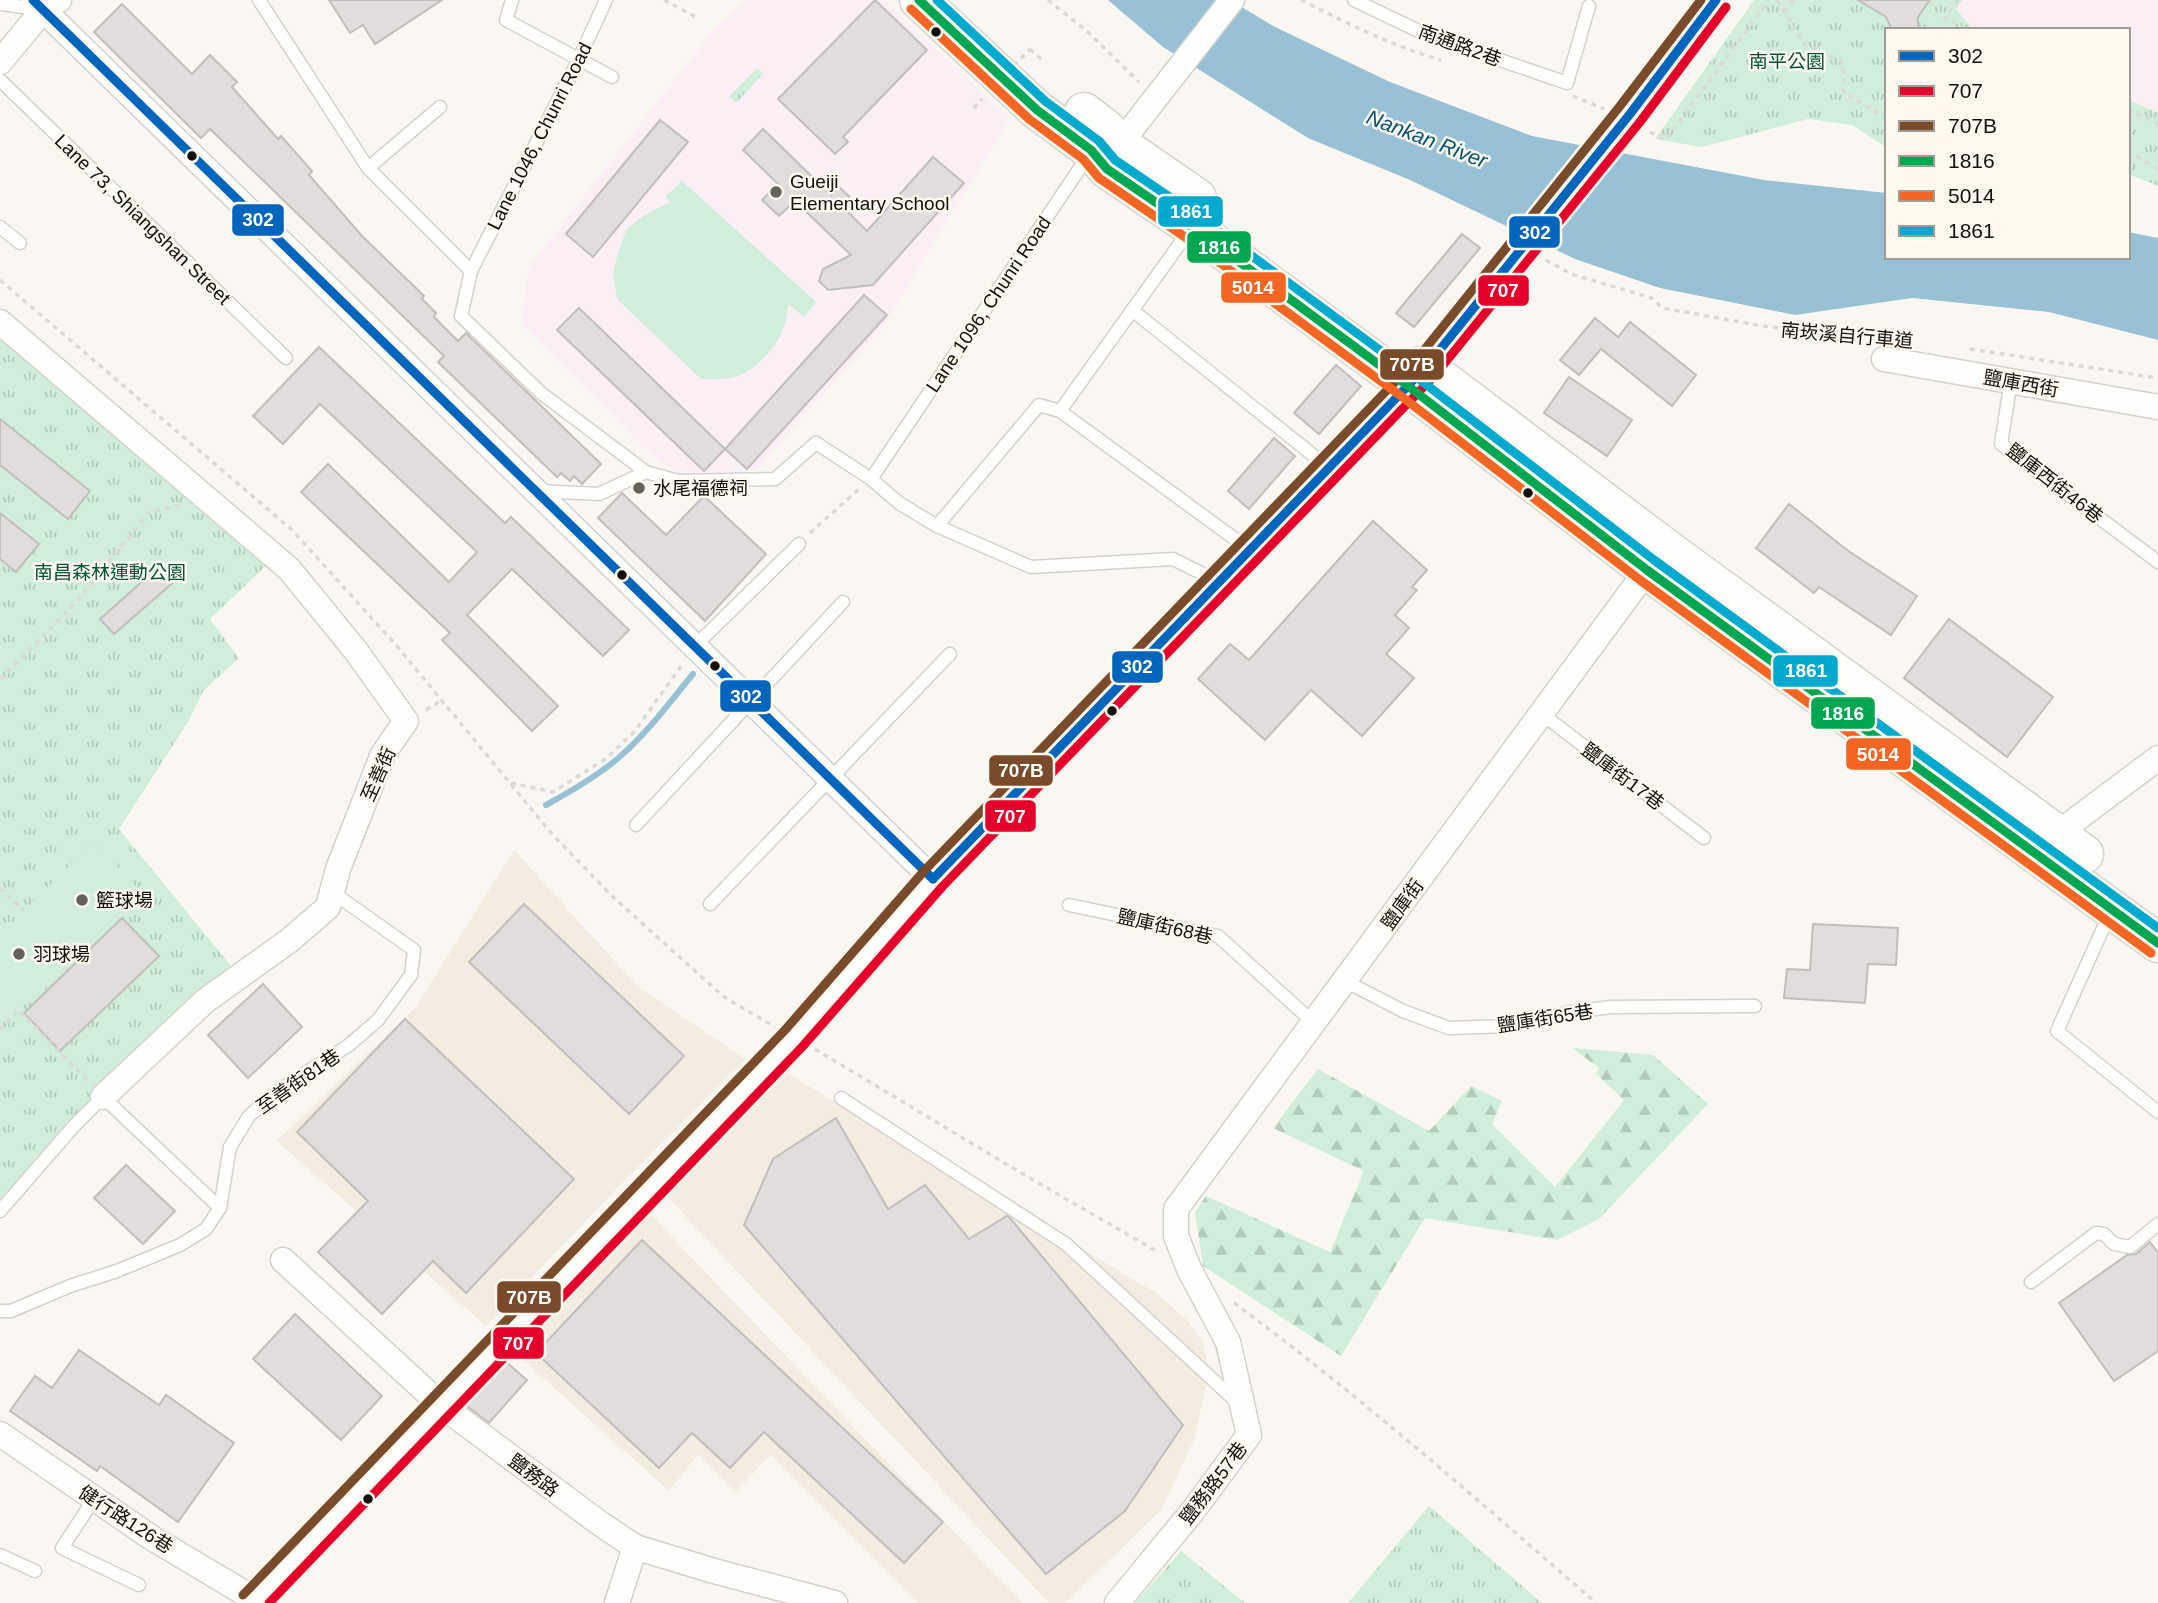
<svg xmlns="http://www.w3.org/2000/svg" width="2158" height="1603" viewBox="0 0 2158 1603" font-family="Helvetica,'Noto Sans TC',sans-serif">
<style>
.built{fill:#f3ece0}
.education{fill:#fbeff5}
.grass{fill:url(#grass-tufts)}
.forest{fill:url(#forest-firs)}
.pitch{fill:#d0eedb}
.water{fill:#99c1d5}
.lines{fill:none;stroke-linecap:round;stroke-linejoin:round}
.stream{stroke:#99c1d5;stroke-width:6}
.building{fill:#e0dddc;stroke:#c2bebe;stroke-width:2}
.service-casing{stroke:#d4d2ce;stroke-width:15}
.minor-casing{stroke:#d4d2ce;stroke-width:27}
.primary-casing{stroke:#d4d2ce;stroke-width:41}
.path{stroke:#dbdad8;stroke-width:3.5;stroke-dasharray:5 5;stroke-linecap:butt}
.service{stroke:#fefefd;stroke-width:12}
.minor{stroke:#fefefd;stroke-width:24}
.primary{stroke:#fefefd;stroke-width:38}
.minor-bridge-casing{stroke:#d4d2ce;stroke-width:27;stroke-linecap:butt}
.path-bridge{stroke:#dbdad8;stroke-width:3.5;stroke-dasharray:5 5;stroke-linecap:butt}
.minor-bridge{stroke:#fefefd;stroke-width:24}
.bus-1-casing{stroke:#fef8ef;stroke-width:14}
.bus-2-casing{stroke:#fef8ef;stroke-width:14}
.bus-3-casing{stroke:#fef8ef;stroke-width:14}
.bus-4-casing{stroke:#fef8ef;stroke-width:14}
.bus-5-casing{stroke:#fef8ef;stroke-width:14}
.bus-6-casing{stroke:#fef8ef;stroke-width:14}
.bus-1{stroke:#0065bd;stroke-width:9}
.bus-2{stroke:#e4002b;stroke-width:9}
.bus-3{stroke:#7a4b2a;stroke-width:9}
.bus-4{stroke:#00a651;stroke-width:9}
.bus-5{stroke:#f26522;stroke-width:9}
.bus-6{stroke:#00a9ce;stroke-width:9}
.bus-dot{fill:#12100c;stroke:#fef8ef;stroke-width:2.5}
.poi-dot{fill:#63615c;stroke:#fef8ef;stroke-width:2.5}
.labels{text-anchor:middle;stroke-width:5;stroke-linejoin:round;paint-order:stroke}
.street-label{font-size:19px;fill:#12100c;stroke:#fef8ef}
.park-label{font-size:19px;fill:#015236;stroke:#fef8ef}
.poi-label{font-size:19px;fill:#12100c;stroke:#fef8ef;text-anchor:start}
.water-label{font-size:21px;font-style:italic;fill:#005372;stroke:#fef8ef}
.line-badge{stroke:#fef8ef;stroke-width:2.5}
.badge-label{font-size:19px;text-anchor:middle;font-weight:bold;fill:#fff}
</style>
<defs>
<pattern id="grass-tufts" width="24" height="20" patternUnits="userSpaceOnUse" patternTransform="scale(1.75)"><rect width="24" height="20" fill="#d0eedb"/><path d="M3 7l-1-3M5 7V3M7 7l1-3M15 17l-1-3M17 17v-4M19 17l1-3" fill="none" stroke="#b2cbbb"/></pattern>
<pattern id="forest-firs" width="22" height="20" patternUnits="userSpaceOnUse" patternTransform="scale(1.75)"><rect width="22" height="20" fill="#d0eedb"/><path d="M5 1l3.5 6h-7zM16 11l3.5 6h-7z" fill="#b2cbbb"/></pattern>
</defs>
<rect width="100%" height="100%" fill="#faf7f2"/>
<g class="built">
<polygon points="514,850 637,986 746,1059 623,1182 486,1326 277,1141 415,1008"/>
<polygon points="775,1066 1156,1293 1186,1319 1203,1342 1209,1373 1194,1440 1161,1510 1065,1603 1049,1603 660,1189"/>
<polygon points="647,1211 1022,1603 918,1603 771,1455 735,1492 698,1454 669,1491 512,1350"/>
</g>
<g class="education">
<polygon points="746,0 884,0 1010,118 882,328 755,471 677,473 645,449 522,323 529,267 714,30"/>
<polygon points="1962,0 2158,0 2158,113 2128,100 2128,30 1974,30 1955,9"/>
</g>
<g class="grass">
<polygon points="1754,0 1962,0 1956,9 1974,30 1887,30 1887,148 1852,125 1808,119 1702,147 1655,139"/>
<polygon points="757,68 763,74 736,103 729,97"/>
<polygon points="2128,100 2158,113 2158,186 2128,174"/>
<polygon points="0,338 270,562 210,619 239,658 203,691 188,722 119,829 231,966 141,1046 0,1203"/>
<polygon points="1429,1506 1542,1603 1348,1603"/>
<polygon points="1181,1551 1245,1603 1135,1603"/>
</g>
<polygon class="forest" points="1572,1048 1653,1055 1708,1104 1599,1219 1557,1240 1425,1218 1341,1356 1203,1266 1195,1212 1206,1196 1330,1252 1364,1171 1273,1128 1318,1069 1429,1131 1471,1086 1502,1101 1492,1124 1555,1187 1624,1100 1596,1074 1599,1068"/>
<g class="pitch">
<path d="M682,181L816,302L804,317L788,304C788,334 767,362 740,375C728,380 714,379 701,379L617,299L613,274L618,252L627,229L643,216L670,202L665,197Z"/>
<polygon points="93,842 140,890 18,1010 0,992 0,935"/>
</g>
<polygon class="water" points="1108,0 1230,0 1275,27 1390,82 1532,136 1764,180 1887,193 1887,257 2128,257 2128,232 2158,238 2158,340 2049,312 1912,298 1795,315 1660,288 1575,259 1410,180 1308,138 1163,47"/>
<g class="lines">
<path class="stream" d="M546,805C570,792 594,778 616,760C645,736 669,703 693,674"/>
</g>
<g class="building">
<polygon points="329,0 442,0 375,44 363,25 350,33"/>
<polygon points="875,0 927,50 843,137 848,142 835,154 778,99"/>
<polygon points="1858,0 1930,0 1918,17 1918,30 1892,30 1886,17"/>
<polygon points="122,4 192,74 210,55 237,82 232,87 278,139 281,136 312,171 309,175 362,236 424,296 422,299 436,313 434,317 458,341 466,333 601,464 582,484 574,476 570,481 561,473 557,477 438,362 444,356 210,129 201,138 94,32"/>
<polygon points="660,120 688,142 593,257 566,234"/>
<polygon points="763,129 831,195 839,187 850,197 842,206 867,231 933,157 964,183 873,285 828,290 819,281 823,269 851,255 795,201 779,216 762,200 778,184 743,150"/>
<polygon points="1462,234 1480,248 1414,327 1396,313"/>
<polygon points="864,295 887,315 747,469 725,449"/>
<polygon points="579,308 725,449 704,471 557,330"/>
<polygon points="1595,318 1618,337 1630,322 1696,375 1672,406 1601,349 1579,375 1560,360"/>
<polygon points="319,347 505,523 511,517 629,630 603,656 512,569 467,615 558,706 532,731 442,640 450,633 301,492 328,464 449,582 477,552 320,404 283,444 253,416"/>
<polygon points="1336,365 1361,386 1319,434 1294,413"/>
<polygon points="1569,377 1632,420 1607,456 1544,413"/>
<polygon points="0,419 90,491 68,519 0,465"/>
<polygon points="1274,438 1295,456 1249,509 1228,491"/>
<polygon points="622,493 666,535 704,496 766,554 705,621 598,518"/>
<polygon points="1789,504 1847,550 1917,596 1891,635 1819,587 1814,593 1756,548"/>
<polygon points="0,513 39,544 16,572 0,559"/>
<polygon points="1373,521 1427,570 1412,587 1417,590 1395,615 1409,628 1386,654 1414,678 1362,736 1311,690 1265,740 1198,679 1230,644 1249,660"/>
<polygon points="162,564 176,580 114,634 100,619"/>
<polygon points="1949,619 2053,697 2007,757 1904,678"/>
<polygon points="524,904 684,1056 629,1114 469,962"/>
<polygon points="122,918 159,956 60,1051 24,1013"/>
<polygon points="1813,924 1898,928 1896,965 1868,964 1865,1003 1784,998 1787,969 1810,970"/>
<polygon points="263,984 302,1027 248,1078 208,1035"/>
<polygon points="405,1019 574,1179 466,1293 433,1261 382,1314 318,1252 368,1201 297,1132"/>
<polygon points="836,1118 888,1209 925,1185 969,1239 1007,1216 1009,1217 1183,1425 1125,1511 1046,1574 744,1225 773,1159"/>
<polygon points="126,1165 175,1211 143,1244 94,1198"/>
<polygon points="642,1240 943,1522 904,1563 764,1432 730,1468 692,1433 659,1468 536,1353"/>
<polygon points="2150,1242 2158,1253 2158,1351 2114,1381 2059,1303 2127,1255 2136,1254"/>
<polygon points="295,1314 382,1396 341,1440 253,1359"/>
<polygon points="79,1350 159,1405 166,1395 234,1443 178,1522 100,1466 97,1471 10,1411 35,1376 52,1388"/>
<polygon points="505,1361 527,1380 489,1423 464,1404"/>
</g>
<g class="lines">
<g class="service-casing">
<g id="service">
<polyline points="259,0 368,168 471,271 461,316 541,393 646,472"/>
<polyline points="512,0 506,20 612,77"/>
<polyline points="1354,0 1427,35 1567,83 1589,6"/>
<polyline points="0,4 38,9"/>
<polyline points="0,80 286,358"/>
<polyline points="368,168 440,107"/>
<polyline points="0,227 20,243"/>
<polyline points="471,271 579,59 606,0"/>
<polyline points="1132,310 1329,468"/>
<polyline points="2011,380 2001,444 2158,562"/>
<polyline points="1060,411 1250,550"/>
<polyline points="871,479 1088,156"/>
<polyline points="539,491 599,494 646,472 678,481 775,479 816,443 871,479 899,503 937,526 1031,567 1173,559 1219,582"/>
<polyline points="937,526 1039,405 1060,411 1189,231"/>
<polyline points="695,646 799,544"/>
<polyline points="1542,714 1704,838"/>
<polyline points="636,825 843,602"/>
<polyline points="710,904 950,654"/>
<polyline points="1069,905 1218,936 1314,1023"/>
<polyline points="2110,913 2057,1031 2158,1112"/>
<polyline points="1345,981 1403,1011 1449,1028 1509,1026 1571,1012 1611,1007 1755,1006"/>
<polyline points="841,1098 1066,1244 1238,1403"/>
<polyline points="0,1211 73,1127 103,1097 220,1208"/>
<polyline points="2031,1282 2096,1233 2104,1234 2114,1244 2130,1247 2158,1224"/>
<polyline points="0,1311 11,1311 70,1286 117,1271 180,1245 206,1229 220,1208 230,1147 249,1116 279,1090 349,1045 378,1020 411,975 414,950 332,892"/>
<polyline points="94,1499 62,1548 139,1585"/>
<polyline points="0,1555 35,1571"/>
</g>
</g>
<g class="minor-casing">
<g id="minor">
<polyline points="33,0 933,879"/>
<polyline points="0,62 43,10 59,0"/>
<polyline points="1114,156 1130,131 1232,0"/>
<polyline points="0,322 289,569 356,651 406,721 383,754 338,869 328,907 290,940 205,1001 103,1097"/>
<polyline points="1884,359 2158,407"/>
<polyline points="2046,842 2158,758"/>
<polyline points="283,1260 442,1406 598,1522 635,1547 714,1571 835,1603"/>
<polyline points="0,1434 152,1538 261,1603"/>
<polyline points="252,1603 794,1038 933,879 1426,367 1449,338"/>
<polyline points="617,1603 635,1547"/>
<polyline points="1117,1603 1192,1512 1249,1435 1228,1342 1189,1269 1176,1236 1176,1209 1656,558"/>
</g>
</g>
<g class="primary-casing">
<g id="primary">
<polyline points="919,0 1037,110 1091,150 1107,169 1192,227 1408,386 1647,570 2158,943"/>
<polyline points="1084,112 1106,129 1120,145 1197,198"/>
<polyline points="1423,365 1664,547 2084,854"/>
</g>
</g>
<g class="path">
<polyline points="664,0 698,18"/>
<polyline points="1048,0 1089,33 1139,82"/>
<path d="M1301,0C1347,23 1392,46 1441,60"/>
<polyline points="1777,0 1804,44 1843,63 1844,93 1887,119"/>
<polyline points="1958,0 1945,18 1968,30"/>
<polyline points="1784,12 1793,0"/>
<polyline points="1030,49 1044,62"/>
<polyline points="1573,96 1604,109"/>
<polyline points="974,108 982,99"/>
<polyline points="2128,109 2158,124"/>
<polyline points="1650,132 1666,140 1769,0"/>
<polyline points="2128,151 2158,169"/>
<polyline points="1546,260 1571,274 1652,298 1662,308 1769,327 1883,335"/>
<polyline points="0,280 292,530 396,645 552,834 612,896 724,997 775,1027"/>
<polyline points="1970,349 2158,378"/>
<polyline points="810,533 859,489"/>
<polyline points="0,679 73,606 148,513 181,505"/>
<polyline points="426,710 442,700"/>
<polyline points="511,783 553,792 607,758 635,731 682,665"/>
<polyline points="0,888 24,911"/>
<polyline points="0,1030 18,1010 87,1080"/>
<polyline points="815,1049 1016,1170 1158,1252"/>
<path d="M1234,1303C1360,1396 1478,1500 1596,1603"/>
</g>
<use href="#service" class="service"/>
<use href="#minor" class="minor"/>
<use href="#primary" class="primary"/>
<g class="minor-bridge-casing">
<polyline id="minor-bridge" points="1449,338 1630,114 1716,0"/>
</g>
<polyline class="path-bridge" points="993,87 1030,49"/>
<use href="#minor-bridge" class="minor-bridge"/>
<g class="bus-1-casing">
<g id="bus-1">
<polyline points="33,0 933,879"/>
<polyline points="933,879 1426,367 1630,114 1716,0"/>
</g>
</g>
<g class="bus-2-casing">
<polyline id="bus-2" points="269,1603 803,1046 942,887 1435,375 1640,122 1726,7"/>
</g>
<g class="bus-3-casing">
<polyline id="bus-3" points="243,1595 785,1030 924,871 1417,359 1620,106 1701,0"/>
</g>
<g class="bus-4-casing">
<polyline id="bus-4" points="919,0 1037,110 1091,150 1107,169 1192,227 1408,386 1647,570 2158,943"/>
</g>
<g class="bus-5-casing">
<polyline id="bus-5" points="911,9 1029,119 1083,159 1099,178 1185,237 1401,396 1640,580 2151,953"/>
</g>
<g class="bus-6-casing">
<polyline id="bus-6" points="937,0 1045,101 1099,141 1115,160 1199,217 1415,376 1654,560 2158,928"/>
</g>
<use href="#bus-1" class="bus-1"/>
<use href="#bus-2" class="bus-2"/>
<use href="#bus-3" class="bus-3"/>
<use href="#bus-4" class="bus-4"/>
<use href="#bus-5" class="bus-5"/>
<use href="#bus-6" class="bus-6"/>
</g>
<g class="bus-dot">
<circle cx="936" cy="32" r="6"/>
<circle cx="192" cy="156" r="6"/>
<circle cx="1528" cy="493" r="6"/>
<circle cx="622" cy="575" r="6"/>
<circle cx="715" cy="666" r="6"/>
<circle cx="1112" cy="711" r="6"/>
<circle cx="368" cy="1499" r="6"/>
</g>
<g class="poi-dot">
<circle cx="776" cy="192" r="7"/>
<circle cx="639" cy="488" r="7"/>
<circle cx="82" cy="900" r="7"/>
<circle cx="19" cy="954" r="7"/>
</g>
<g class="labels">
<g class="street-label">
<text transform="translate(1460 45) rotate(20)" y="7">南通路2巷</text>
<text transform="translate(539 136) rotate(-63)" y="7">Lane 1046, Chunri Road</text>
<text transform="translate(143 219) rotate(44)" y="7">Lane 73, Shiangshan Street</text>
<text transform="translate(988 304) rotate(-56)" y="7">Lane 1096, Chunri Road</text>
<text transform="translate(1847 335) rotate(5)" y="7">南崁溪自行車道</text>
<text transform="translate(2021 383) rotate(10)" y="7">鹽庫西街</text>
<text transform="translate(2055 483) rotate(38)" y="7">鹽庫西街46巷</text>
<text transform="translate(378 774) rotate(-66)" y="7">至善街</text>
<text transform="translate(1623 776) rotate(37)" y="7">鹽庫街17巷</text>
<text transform="translate(1402 904) rotate(-54)" y="7">鹽庫街</text>
<text transform="translate(1165 926) rotate(13)" y="7">鹽庫街68巷</text>
<text transform="translate(1545 1018) rotate(-9)" y="7">鹽庫街65巷</text>
<text transform="translate(298 1081) rotate(-35)" y="7">至善街81巷</text>
<text transform="translate(534 1475) rotate(37)" y="7">鹽務路</text>
<text transform="translate(1213 1483) rotate(-53)" y="7">鹽務路57巷</text>
<text transform="translate(126 1519) rotate(33)" y="7">健行路126巷</text>
</g>
<g class="park-label">
<text x="1787" y="68">南平公園</text>
<text x="110" y="579">南昌森林運動公園</text>
</g>
<g class="poi-label">
<text x="790" y="188">Gueiji<tspan x="790" dy="22">Elementary School</tspan></text>
<text x="653" y="495">水尾福德祠</text>
<text x="96" y="907">籃球場</text>
<text x="33" y="961">羽球場</text>
</g>
<g class="water-label">
<text transform="translate(1427 139) rotate(21)" y="7">Nankan River</text>
</g>
</g>
<g class="line-badge">
<rect x="1157" y="195" width="67" height="33" rx="7" fill="#00a9ce"/>
<rect x="231" y="203" width="54" height="34" rx="7" fill="#0065bd"/>
<rect x="1508" y="215" width="53" height="34" rx="7" fill="#0065bd"/>
<rect x="1186" y="230" width="66" height="34" rx="7" fill="#00a651"/>
<rect x="1220" y="271" width="67" height="33" rx="7" fill="#f26522"/>
<rect x="1477" y="274" width="53" height="33" rx="7" fill="#e4002b"/>
<rect x="1379" y="348" width="66" height="33" rx="7" fill="#7a4b2a"/>
<rect x="1111" y="650" width="53" height="34" rx="7" fill="#0065bd"/>
<rect x="1772" y="654" width="67" height="34" rx="7" fill="#00a9ce"/>
<rect x="719" y="679" width="53" height="34" rx="7" fill="#0065bd"/>
<rect x="1810" y="696" width="66" height="34" rx="7" fill="#00a651"/>
<rect x="1845" y="737" width="67" height="34" rx="7" fill="#f26522"/>
<rect x="988" y="754" width="66" height="33" rx="7" fill="#7a4b2a"/>
<rect x="984" y="799" width="53" height="34" rx="7" fill="#e4002b"/>
<rect x="496" y="1280" width="66" height="34" rx="7" fill="#7a4b2a"/>
<rect x="492" y="1326" width="53" height="34" rx="7" fill="#e4002b"/>
</g>
<g class="badge-label">
<text x="1191" y="218">1861</text>
<text x="258" y="226">302</text>
<text x="1535" y="239">302</text>
<text x="1219" y="254">1816</text>
<text x="1253" y="294">5014</text>
<text x="1503" y="297">707</text>
<text x="1412" y="371">707B</text>
<text x="1137" y="673">302</text>
<text x="1806" y="677">1861</text>
<text x="746" y="703">302</text>
<text x="1843" y="720">1816</text>
<text x="1878" y="761">5014</text>
<text x="1021" y="777">707B</text>
<text x="1010" y="823">707</text>
<text x="529" y="1304">707B</text>
<text x="518" y="1350">707</text>
</g>
<rect x="1885" y="28" width="245" height="231" fill="#fef8ef" stroke="#a09b94" stroke-width="2"/>
<rect x="1899" y="51" width="35" height="10" fill="#0065bd" stroke="#a09b94" stroke-width="2"/>
<text x="1948" y="63" font-size="21" fill="#12100c">302</text>
<rect x="1899" y="86" width="35" height="10" fill="#e4002b" stroke="#a09b94" stroke-width="2"/>
<text x="1948" y="98" font-size="21" fill="#12100c">707</text>
<rect x="1899" y="121" width="35" height="10" fill="#7a4b2a" stroke="#a09b94" stroke-width="2"/>
<text x="1948" y="133" font-size="21" fill="#12100c">707B</text>
<rect x="1899" y="156" width="35" height="10" fill="#00a651" stroke="#a09b94" stroke-width="2"/>
<text x="1948" y="168" font-size="21" fill="#12100c">1816</text>
<rect x="1899" y="191" width="35" height="10" fill="#f26522" stroke="#a09b94" stroke-width="2"/>
<text x="1948" y="203" font-size="21" fill="#12100c">5014</text>
<rect x="1899" y="226" width="35" height="10" fill="#00a9ce" stroke="#a09b94" stroke-width="2"/>
<text x="1948" y="238" font-size="21" fill="#12100c">1861</text>
</svg>
